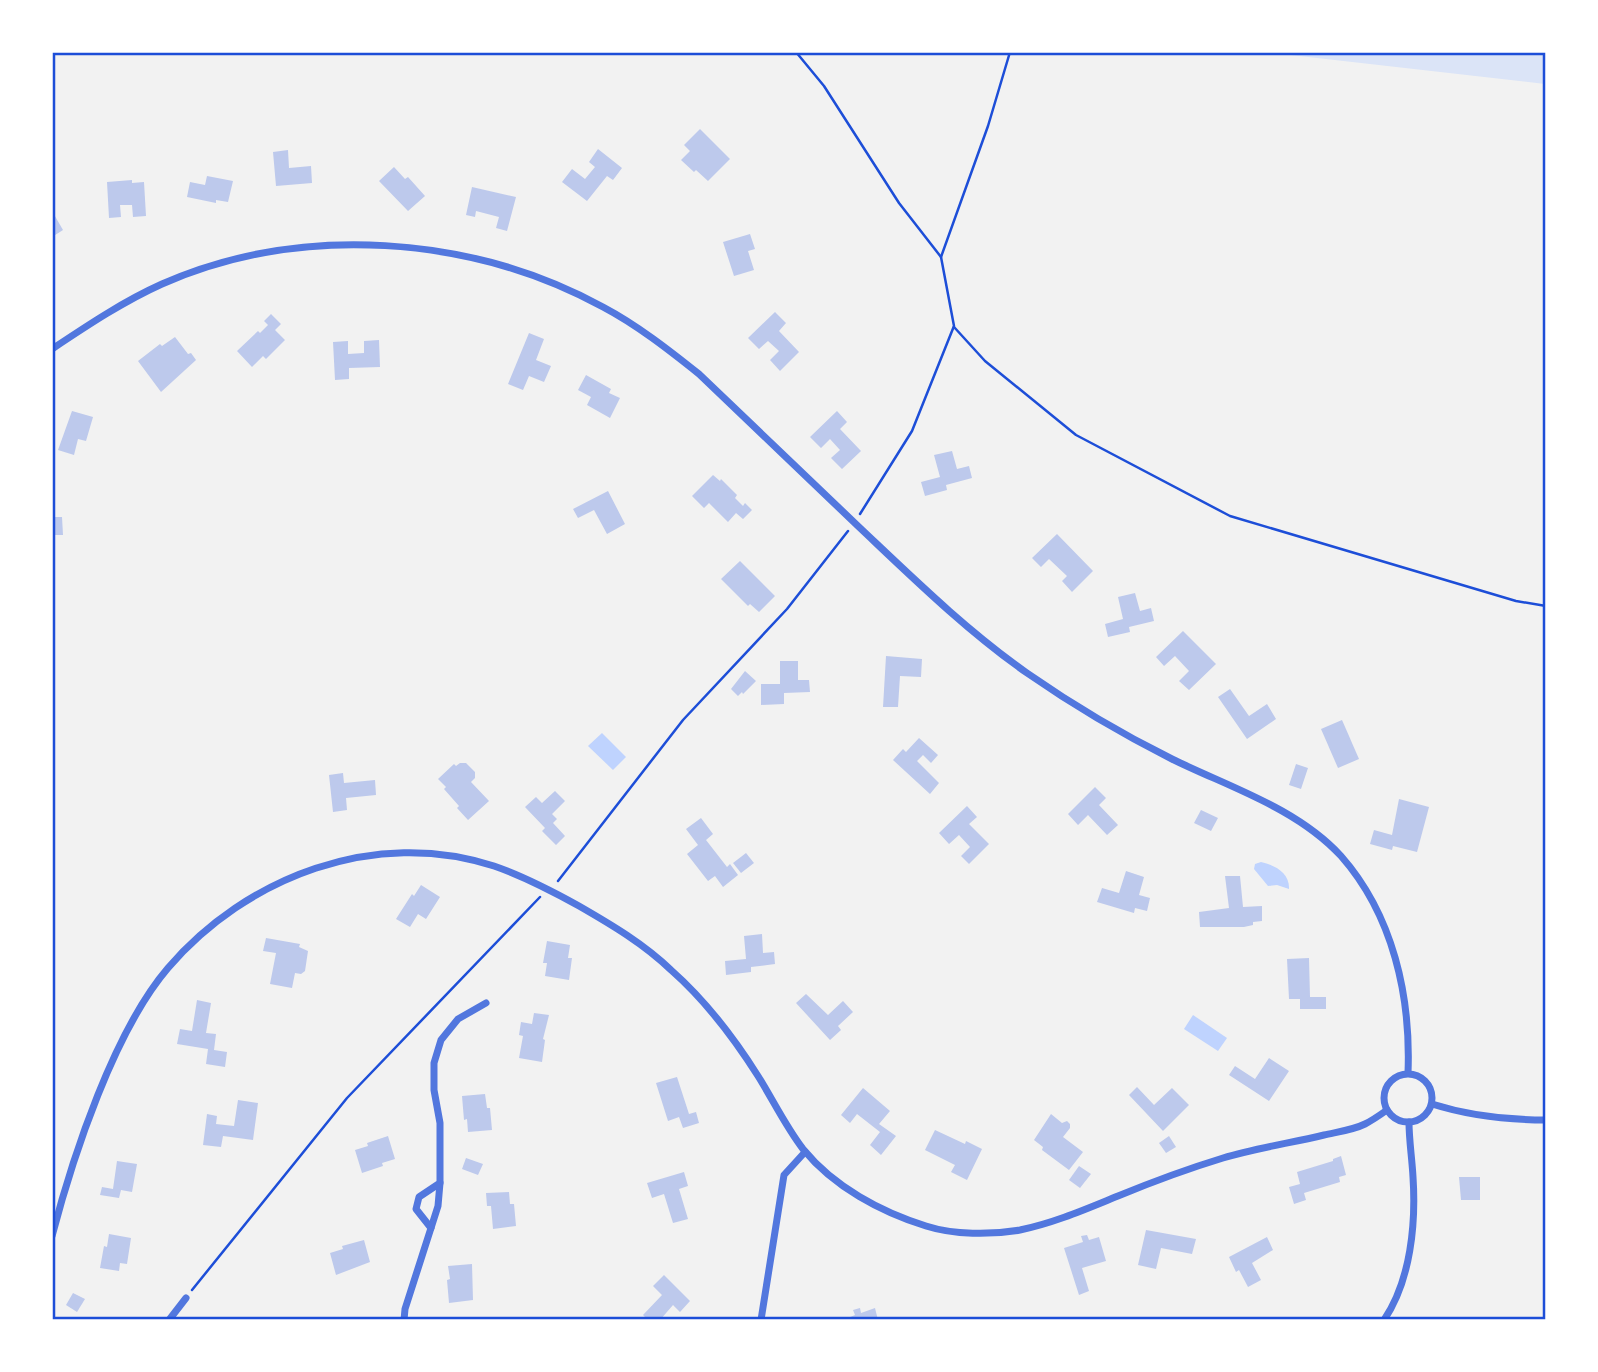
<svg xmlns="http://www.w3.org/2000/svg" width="1598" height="1372" viewBox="0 0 1598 1372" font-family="Commissioner,sans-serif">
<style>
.green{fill:#dbe4f7}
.water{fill:#bfd3fe}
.building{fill:#bdc9ec}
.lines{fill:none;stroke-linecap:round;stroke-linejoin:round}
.path{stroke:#1d4ed8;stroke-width:2.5}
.minor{stroke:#5277de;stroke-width:7}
.neatline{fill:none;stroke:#1d4ed8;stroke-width:2.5}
</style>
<rect width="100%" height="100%" fill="#f2f2f2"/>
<polygon class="green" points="1273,53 1545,53 1545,84"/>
<g class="water">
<polygon points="602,733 626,757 613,770 588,746"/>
<path d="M1261,862C1275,865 1290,873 1289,889L1277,885L1268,886L1254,869L1255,864Z"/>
<polygon points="1193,1015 1227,1038 1218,1051 1184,1029"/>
</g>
<g class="building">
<polygon points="700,129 730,159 708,181 696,170 694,172 681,160 690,151 684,145"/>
<polygon points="598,149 622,168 613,180 607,176 587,201 562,182 572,169 585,179 595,167 589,162"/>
<polygon points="288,150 289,168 311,166 312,183 276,186 273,152"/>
<polygon points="394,167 405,179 408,177 425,196 408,211 379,181"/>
<polygon points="207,176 233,181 228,202 216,200 216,203 187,197 190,182 205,185"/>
<polygon points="132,180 132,183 144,182 146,216 133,217 132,205 120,205 121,217 109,218 107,182"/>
<polygon points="472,187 516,197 507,231 496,228 499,217 476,211 475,217 466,215"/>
<polygon points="52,211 63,230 52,237"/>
<polygon points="750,234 755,249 748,251 754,270 734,276 723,242"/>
<polygon points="775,312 786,323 779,331 799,352 780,371 770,360 779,351 768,341 759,349 748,338"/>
<polygon points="271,314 281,324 275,330 285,340 266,359 263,356 252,367 237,351 258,331 260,333 268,325 264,321"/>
<polygon points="529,333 544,339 536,360 551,366 544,382 529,376 523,390 508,384"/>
<polygon points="175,337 188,354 191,353 196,360 161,392 138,361 160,344 162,346"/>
<polygon points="379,340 380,367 349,368 349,379 335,380 333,342 348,341 348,354 364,353 364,341"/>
<polygon points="586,375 611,389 609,393 620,398 610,418 587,405 591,397 578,390"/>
<polygon points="72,411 93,417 86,441 78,439 74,455 58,450"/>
<polygon points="837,411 847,422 840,429 861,451 842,469 831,458 840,450 830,439 821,448 810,437"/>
<polygon points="952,451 957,469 969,466 972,478 946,485 947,490 925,496 921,482 940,477 934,455"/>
<polygon points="713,475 720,481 721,479 737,495 735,498 743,506 745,503 752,510 743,519 736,513 728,522 709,503 704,508 692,496"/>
<polygon points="608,491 625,524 607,534 594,510 578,518 573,509"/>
<polygon points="52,517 62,517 63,535 52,535"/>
<polygon points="1057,534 1093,571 1072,592 1062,581 1067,576 1049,559 1041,567 1032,558"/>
<polygon points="740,561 775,596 759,612 750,604 748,606 721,579"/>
<polygon points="1135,593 1140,611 1151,608 1154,621 1129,627 1130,632 1108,637 1105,624 1123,619 1118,597"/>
<polygon points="1183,631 1216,664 1189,690 1179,681 1189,671 1175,656 1164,666 1156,657"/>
<polygon points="886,656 922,659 921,677 900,676 898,707 883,707"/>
<polygon points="780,661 798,661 798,680 809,680 810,692 784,693 784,704 761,705 761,684 780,684"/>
<polygon points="745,671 756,681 743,694 742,692 738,696 731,689"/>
<polygon points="1230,689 1249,716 1267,704 1276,719 1247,739 1218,697"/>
<polygon points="1342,720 1359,759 1338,768 1321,729"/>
<polygon points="919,738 938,755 931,763 923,755 917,761 939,783 930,794 893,760 903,749 906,752"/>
<polygon points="460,763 466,763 475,772 475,778 471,782 489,801 468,820 457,808 459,806 444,789 446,787 438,779 454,764 456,766"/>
<polygon points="1296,764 1308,768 1301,789 1289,785"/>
<polygon points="343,773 344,783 375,780 376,795 346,798 347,810 333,812 329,775"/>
<polygon points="1095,787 1106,798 1099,805 1118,825 1107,835 1088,815 1078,825 1068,814"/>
<polygon points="555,791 565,801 552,814 557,819 553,823 565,836 556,845 542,831 545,828 525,807 536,797 542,803"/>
<polygon points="1399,799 1429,807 1417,852 1393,846 1392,850 1370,844 1374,830 1392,835"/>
<polygon points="967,806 977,817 969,824 989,844 969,864 961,856 970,847 959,835 949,844 939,833"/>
<polygon points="1201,810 1218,818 1211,831 1194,823"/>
<polygon points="701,818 713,834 706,840 727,867 730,864 738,875 723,887 715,876 708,881 687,854 698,845 686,829"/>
<polygon points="746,853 754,863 741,873 733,863"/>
<polygon points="1126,871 1144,877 1139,895 1150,898 1147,911 1135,908 1134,913 1097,902 1102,888 1119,893"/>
<polygon points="1225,876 1240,876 1243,907 1262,906 1262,921 1253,922 1253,925 1244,927 1200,927 1199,912 1229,908"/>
<polygon points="421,885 440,897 426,919 418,914 410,927 396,919 412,894 414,896"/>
<polygon points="762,934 763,953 774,952 775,964 751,967 751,972 726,975 725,961 746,959 744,936"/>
<polygon points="266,938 300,944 299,947 308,951 305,971 301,974 295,973 292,988 270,984 276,953 263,951"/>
<polygon points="547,941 570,945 568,958 572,958 569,980 545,976 547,963 543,963"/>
<polygon points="1309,958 1310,997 1326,997 1326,1009 1300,1009 1300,999 1289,999 1287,959"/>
<polygon points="806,994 828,1015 843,1001 853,1012 838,1026 841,1030 830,1040 796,1003"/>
<polygon points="197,1000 211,1003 206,1033 216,1034 214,1050 227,1052 225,1067 206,1064 208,1049 177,1044 180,1029 192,1031"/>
<polygon points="534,1013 549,1015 543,1039 545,1040 542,1062 519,1058 523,1036 519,1035 521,1022 532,1024"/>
<polygon points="1269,1058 1289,1071 1269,1101 1229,1075 1235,1066 1255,1079"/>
<polygon points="677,1077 689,1114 696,1112 699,1123 683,1128 679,1117 668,1121 656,1083"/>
<polygon points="1137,1087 1154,1105 1172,1088 1189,1105 1163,1131 1129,1095"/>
<polygon points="863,1088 890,1111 879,1124 896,1136 881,1155 870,1145 880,1132 857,1114 850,1123 841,1115"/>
<polygon points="485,1094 487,1108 490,1108 492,1130 468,1132 467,1119 464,1120 462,1096"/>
<polygon points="238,1100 258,1103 253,1140 223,1136 221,1147 203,1145 207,1114 217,1116 216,1124 234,1126"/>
<polygon points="1051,1114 1062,1123 1067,1121 1070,1124 1070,1128 1063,1137 1083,1152 1069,1170 1042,1150 1043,1147 1034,1140"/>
<polygon points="935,1130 965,1144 966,1141 982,1149 967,1180 951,1172 955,1165 925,1150"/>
<polygon points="388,1136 395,1159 382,1163 383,1166 362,1173 355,1150 368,1146 367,1143"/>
<polygon points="1169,1136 1176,1147 1166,1153 1159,1143"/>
<polygon points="1341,1156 1346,1175 1339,1177 1340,1182 1304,1193 1306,1200 1294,1204 1289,1187 1300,1184 1297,1172 1333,1161 1333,1159"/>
<polygon points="466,1158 483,1164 478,1175 462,1169"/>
<polygon points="117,1161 137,1164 132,1192 121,1190 119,1198 100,1195 102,1187 113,1189"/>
<polygon points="1079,1166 1091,1174 1080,1188 1069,1180"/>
<polygon points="684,1172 688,1186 679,1189 688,1219 673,1223 664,1194 652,1198 647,1183"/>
<polygon points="1459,1177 1480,1177 1480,1200 1461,1200"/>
<polygon points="509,1192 510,1204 514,1204 516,1226 493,1229 491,1206 487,1206 486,1193"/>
<polygon points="1146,1230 1196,1239 1192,1254 1161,1248 1156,1269 1138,1265"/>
<polygon points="109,1234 131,1238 127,1264 120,1263 119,1271 100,1268 104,1246 107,1247"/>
<polygon points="1087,1235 1089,1240 1099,1237 1106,1261 1082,1268 1089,1291 1079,1295 1064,1248 1083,1242 1081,1236"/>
<polygon points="1267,1237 1273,1250 1252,1263 1261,1280 1248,1287 1239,1270 1236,1272 1229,1257"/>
<polygon points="364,1240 370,1262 336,1275 330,1253 343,1249 342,1246"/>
<polygon points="472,1264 473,1300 449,1303 447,1280 450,1279 448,1266"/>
<polygon points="664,1275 690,1301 680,1312 673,1305 660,1320 648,1320 643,1315 662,1295 653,1286"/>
<polygon points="73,1293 85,1299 77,1312 66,1305"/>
<polygon points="860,1308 861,1313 875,1308 878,1320 843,1320 855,1315 853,1310"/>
</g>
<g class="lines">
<g class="path">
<polyline points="796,52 824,86 899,203 941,257 954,326 912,431 860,514"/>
<polyline points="941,257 988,126 1010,52"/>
<polyline points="954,327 985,361 1076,435 1230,516 1516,601 1546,606"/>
<polyline points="558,881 683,720 787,609 848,531"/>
<polyline points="192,1290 347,1098 540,897"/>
</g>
<g class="minor">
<path d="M52,349C88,325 124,301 162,284C301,223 471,235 603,307C637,325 669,350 699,374C752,425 806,476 859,527C913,578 966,630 1027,673C1073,705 1122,734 1172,759C1229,787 1297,808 1341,856C1393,915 1411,996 1408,1073"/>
<circle cx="1408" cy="1098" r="24"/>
<path d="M1432,1104C1470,1116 1506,1120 1546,1120"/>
<polyline points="431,1228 438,1206 440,1183"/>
<path d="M52,1236C73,1156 114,1031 168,968C246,877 375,827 494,866C523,876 552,891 579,906C612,925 644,944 671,970C705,1000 734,1038 758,1076C773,1100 786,1127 803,1149C834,1187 881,1212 926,1226C954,1235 991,1235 1020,1230C1054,1223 1086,1209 1118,1196C1152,1182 1187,1169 1223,1158C1256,1148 1291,1143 1324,1135C1337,1132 1353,1130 1365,1124C1373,1120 1380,1115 1387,1110"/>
<polyline points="169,1320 186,1298"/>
<polyline points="404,1320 405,1309 431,1228 416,1209 419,1197 440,1183 440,1123 434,1090 434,1063 441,1040 458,1019 486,1003"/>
<polyline points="761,1320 784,1175 805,1152"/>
<path d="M1384,1320C1411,1280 1416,1223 1413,1177C1412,1158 1409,1140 1409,1122"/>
</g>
</g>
<rect width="1598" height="1372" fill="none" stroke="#ffffff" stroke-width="108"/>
<rect x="54" y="54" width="1490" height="1264" class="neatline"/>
</svg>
